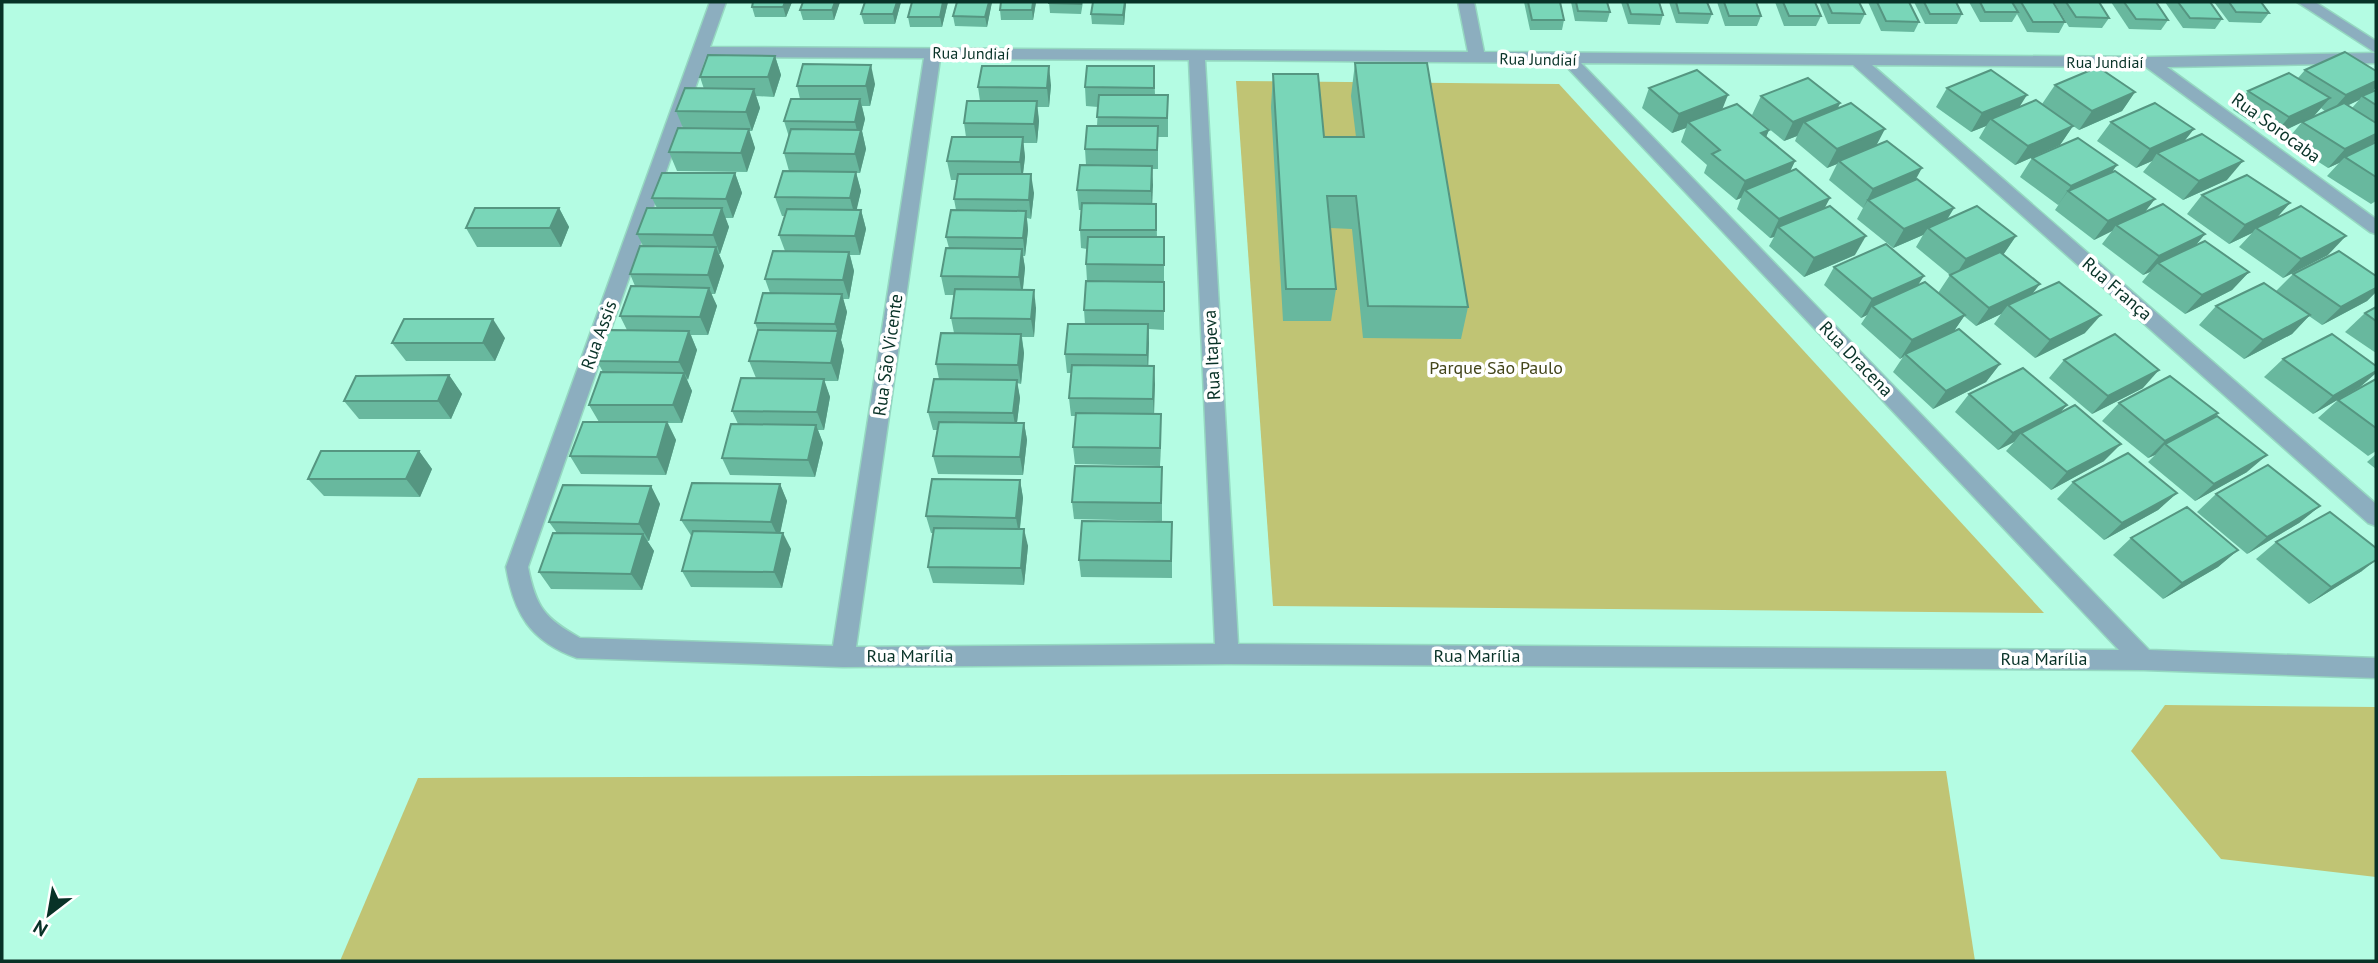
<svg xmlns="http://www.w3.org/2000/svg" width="2378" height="963" viewBox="0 0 2378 963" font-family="'PT Sans',sans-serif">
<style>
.green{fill:#c0c474}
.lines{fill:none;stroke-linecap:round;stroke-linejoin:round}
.street-casing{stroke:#95d8c1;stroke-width:3}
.street{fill:#8caebf;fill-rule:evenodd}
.wall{fill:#68b89e;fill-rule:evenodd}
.shaded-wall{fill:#559681}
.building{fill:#79d6b8;stroke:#559681;stroke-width:2}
.labels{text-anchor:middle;stroke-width:7;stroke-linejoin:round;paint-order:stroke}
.far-street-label{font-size:16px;fill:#083227;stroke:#fff}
.street-label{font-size:18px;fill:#083227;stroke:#fff}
.park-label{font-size:18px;fill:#43451a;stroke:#fff}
</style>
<rect width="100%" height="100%" fill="#b4fce3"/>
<g class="green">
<polygon points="1236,81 1559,84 2044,613 1273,606"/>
<polygon points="2165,705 2376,707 2376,877 2221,859 2131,751"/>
<polygon points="1946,771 1975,961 340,961 418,778"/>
</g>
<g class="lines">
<g class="street-casing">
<g id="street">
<path d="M710,2H726L710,47L1468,52L1458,2H1474L1484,52L2150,57L2376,53V63L2167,67L2376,219V234L2370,232L2146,67L1872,65L2376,504V526L2368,523L1853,65L1581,63L2149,650L2376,658V678L2144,670L1227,664L843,667L577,658C530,641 514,614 506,567ZM706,57L924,58L833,646L580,638C544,618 536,607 528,567ZM940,59L1189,60L1215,644L856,647ZM1205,60L1563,63L2119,650L1238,644Z"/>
<polygon points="2297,2 2315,2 2376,41 2376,53"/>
</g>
</g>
<use href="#street" class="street"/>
</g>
<g class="wall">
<polygon points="792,2 786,17 755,17 752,7"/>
<polygon points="803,2 840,2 834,20 803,20 800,10"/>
<polygon points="865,2 901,2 895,24 864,24 861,14"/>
<polygon points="912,2 948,2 942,27 910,27 908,17"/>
<polygon points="992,2 987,27 955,26 953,16"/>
<polygon points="1001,2 1036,2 1033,20 1001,20 1000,10"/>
<polygon points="1049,2 1083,2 1081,14 1050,13"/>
<polygon points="1093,2 1126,2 1124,25 1092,24 1091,14"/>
<polygon points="1524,2 1560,2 1564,20 1562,30 1530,30"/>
<polygon points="1571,2 1607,2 1610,12 1607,22 1575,21"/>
<polygon points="1621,2 1659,2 1663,15 1660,25 1628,24"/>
<polygon points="1669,2 1707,2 1712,14 1708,24 1676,23"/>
<polygon points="1717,2 1756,2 1761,16 1757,26 1725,26"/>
<polygon points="1775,2 1815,2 1821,16 1816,26 1784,26"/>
<polygon points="1819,2 1859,2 1865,14 1860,24 1828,24"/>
<polygon points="1868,2 1909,2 1919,22 1914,32 1881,31"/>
<polygon points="1914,2 1956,2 1962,14 1957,24 1925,24"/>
<polygon points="1969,2 2053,2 2065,22 2059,33 2027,32 2017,14 2012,22 1980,22"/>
<polygon points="2054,2 2099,2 2109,18 2102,28 2069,27"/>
<polygon points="2111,2 2156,2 2168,20 2161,30 2129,29"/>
<polygon points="2165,2 2210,2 2222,19 2215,29 2183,28"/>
<polygon points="2214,2 2261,2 2269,13 2261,23 2229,22"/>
<polygon points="775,56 781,75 774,97 756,96 760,108 752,131 749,131 755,148 747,172 677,171 669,152 683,128 676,111 704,89 700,77"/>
<polygon points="1355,63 1468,307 1461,339 1363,338 1352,229 1330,228 1336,289 1331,321 1283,321 1271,107 1273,74 1324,137 1356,137 1351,96"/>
<polygon points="1154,66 1155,95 1168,95 1168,137 1158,137 1158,169 1152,169 1152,204 1156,204 1157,237 1164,237 1164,330 1149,329 1148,366 1154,366 1154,413 1161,414 1160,466 1075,464 1073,447 1076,416 1071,416 1069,398 1071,373 1067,373 1065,354 1085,324 1084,310 1087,281 1086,264 1087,249 1081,248 1080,230 1082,210 1079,210 1077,190 1086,165 1085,149 1097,126 1098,107 1086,106 1085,87"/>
<path d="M2305,70L2376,71V87L2372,92L2376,90V140L2373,143L2376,142V201L2371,204L2327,176L2339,163L2328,168L2286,141L2302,122L2273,136L2233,110L2248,91L2298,78ZM2359,100L2352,108L2347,106ZM2321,108L2326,112L2313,117Z"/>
<polygon points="875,84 870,106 862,106 865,119 862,131 866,149 860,173 856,173 861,191 856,210 861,210 866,229 860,255 850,255 854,271 849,299 843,299 847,312 841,340 844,350 838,381 824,381 830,397 824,430 818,430 823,443 815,477 730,475 722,458 738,424 732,411 756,378 749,361 758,331 755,323 770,293 765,279 785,251 779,235 785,216 782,216 775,197 789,171 784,153 789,137 784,121 800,99 797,86"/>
<polygon points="1051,85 1049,107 1037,107 1039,121 1037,143 1023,143 1025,157 1023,174 1034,193 1031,219 1027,218 1028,230 1025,256 1023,256 1025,268 1023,289 1036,308 1034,337 1022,337 1024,353 1021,384 1017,383 1020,398 1017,422 1024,423 1027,440 1023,475 938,474 933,456 937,430 933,430 928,412 939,379 936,364 954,333 951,318 954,295 945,295 941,276 949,248 946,237 956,210 954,199 957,180 951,180 947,161 966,137 964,123 980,101 978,87"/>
<polygon points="2055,85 2135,92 2122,111 2079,130 2042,104"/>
<polygon points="1649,88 1722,109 1769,130 1766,137 1795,161 1790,171 1825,208 1855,255 1804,277 1769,246 1774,237 1770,238 1737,209 1741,198 1736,200 1704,173 1707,165 1681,142 1686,128 1672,133 1642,108"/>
<polygon points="1947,88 2020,107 2073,126 2060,145 2015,165 1979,138 1986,126 1971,132 1936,107"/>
<polygon points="1761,96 1840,103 1838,108 1877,145 1916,179 1954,208 1947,220 2016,236 2003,255 2032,294 2085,333 2035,358 1994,324 2001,314 1976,326 1964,316 1953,332 2000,364 1986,382 1933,409 1893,372 1903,357 1900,359 1861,324 1867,315 1861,318 1824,285 1834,267 1918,285 1938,293 1950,275 1916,247 1923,235 1893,248 1857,219 1863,208 1829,180 1837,164 1827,168 1795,141 1797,136 1784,141 1752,115"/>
<polygon points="2111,122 2184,141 2227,180 2183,200 2143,172 2152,161 2136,168 2097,141"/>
<polygon points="2032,158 2112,172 2155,199 2144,213 2205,234 2196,245 2249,272 2232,290 2185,314 2142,282 2150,272 2143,275 2102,244 2112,231 2094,240 2055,210 2059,204 2058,205 2020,177"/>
<polygon points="735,173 742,193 733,218 725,218 729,227 720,254 719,254 724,266 715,294 711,294 717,306 708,335 691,335 697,350 687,380 692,391 682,423 668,423 676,440 666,475 581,474 570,456 599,422 589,405 603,372 597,361 627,330 620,316 635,286 630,274 643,246 637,234 657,208 652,198"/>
<polygon points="2202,195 2277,218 2328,255 2283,278 2239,247 2252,233 2229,244 2187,214"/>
<polygon points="559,208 569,227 561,247 477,247 466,228"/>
<polygon points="2293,274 2376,276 2376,292 2367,301 2322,325 2309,316 2292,334 2244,359 2199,325 2216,306 2276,291"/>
<polygon points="2376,307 2376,353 2345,332 2365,313"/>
<polygon points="505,338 495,361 406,361 392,343"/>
<polygon points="2283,359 2376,366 2376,373 2360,387 2313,414 2264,377"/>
<polygon points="2064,360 2143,388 2092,414 2049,378"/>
<polygon points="449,375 462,394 451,419 359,419 344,401"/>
<polygon points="2376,379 2376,451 2368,456 2318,418 2338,400"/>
<polygon points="1969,394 2059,413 2104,461 2051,490 2006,451 2014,442 1998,450 1955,412"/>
<polygon points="2119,403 2218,413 2213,418 2247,472 2195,501 2148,462 2155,455 2148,458 2102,421"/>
<polygon points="419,451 432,469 420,497 324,496 308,479"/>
<polygon points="2376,454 2376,469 2367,462"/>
<polygon points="1020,480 1023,498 1020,529 1028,546 1024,585 933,583 928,567 934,533 931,533 926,516"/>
<polygon points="2073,482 2177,493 2158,510 2104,540 2057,499"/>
<polygon points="780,484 787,501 780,532 791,549 782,588 691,587 682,571 692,537 681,520"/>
<polygon points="1162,485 1162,521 1074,519 1072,502"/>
<polygon points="651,486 660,504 649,541 647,541 654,551 642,590 551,589 539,572 557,533 549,522"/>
<polygon points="2216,494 2320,506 2299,523 2247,554 2197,512"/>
<polygon points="1172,522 1172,578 1081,577 1079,560"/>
<polygon points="2131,538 2238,550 2218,567 2163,599 2113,555"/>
<polygon points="2276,542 2362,571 2309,604 2256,559"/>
</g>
<g class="shaded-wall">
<polygon points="785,2 792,2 786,17 783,7"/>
<polygon points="835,2 840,2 834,20 832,10"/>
<polygon points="897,2 901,2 895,24 893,14"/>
<polygon points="943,2 948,2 942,27 940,17"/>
<polygon points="989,2 992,2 987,27 985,17"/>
<polygon points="1033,2 1036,2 1033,20 1032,10"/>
<polygon points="1125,2 1126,2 1124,25 1123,15"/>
<polygon points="775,56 781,75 774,97 768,77"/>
<polygon points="871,65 875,84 870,106 866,86"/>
<polygon points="1049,66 1051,85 1049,107 1047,88"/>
<polygon points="2376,81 2376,87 2369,96 2362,96 2359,100 2329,114 2346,95"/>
<polygon points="754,89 760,108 752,131 746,112"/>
<polygon points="2135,92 2122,111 2079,130 2092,111"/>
<polygon points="1728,95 1720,115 1688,122 1686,128 1672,133 1679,114"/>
<polygon points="2027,95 2015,114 1991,119 1986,126 1971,132 1982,113"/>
<polygon points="2330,98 2313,117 2273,136 2289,117"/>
<polygon points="860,99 865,119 862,131 866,149 860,173 855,154 859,140 855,122"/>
<polygon points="1037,101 1039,121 1037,143 1034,124"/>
<polygon points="1840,103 1831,122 1804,122 1797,136 1784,141 1793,122"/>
<polygon points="2073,126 2060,145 2015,165 2028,146"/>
<polygon points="749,129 755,148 747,172 741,153"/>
<polygon points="1885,129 1875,148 1839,161 1837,164 1827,168 1837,149"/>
<polygon points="2194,129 2179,148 2157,153 2152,161 2136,168 2150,149"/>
<polygon points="1769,130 1761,149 1761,133"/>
<polygon points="2376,134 2376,140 2368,149 2345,157 2339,163 2328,168 2345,149"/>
<polygon points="1023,137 1025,157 1022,181 1020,162"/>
<polygon points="1795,161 1786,180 1745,190 1741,198 1736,200 1745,181"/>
<polygon points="2243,161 2227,180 2183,200 2199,181"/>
<polygon points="2117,165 2103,185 2068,191 2058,205 2071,186"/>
<polygon points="1152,166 1153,185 1152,210 1151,191"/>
<polygon points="1922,168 1911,188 1868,200 1863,208 1873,189"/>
<polygon points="856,172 861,191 855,217 850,198"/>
<polygon points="735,173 742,193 733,218 726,199"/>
<polygon points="1031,174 1034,193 1031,219 1029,200"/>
<polygon points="1830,198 1820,217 1778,227 1774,237 1770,238 1779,219"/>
<polygon points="2155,199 2140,218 2116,225 2112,231 2094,240 2108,221"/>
<polygon points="2290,203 2273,222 2256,228 2252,233 2229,244 2245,225"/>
<polygon points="559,208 569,227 561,247 550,228"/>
<polygon points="722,208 729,227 720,254 713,235"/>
<polygon points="1954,208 1942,227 1928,228 1923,235 1893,248 1904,229"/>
<polygon points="861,210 866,229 860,255 855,236"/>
<polygon points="1026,211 1028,230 1025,256 1023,238"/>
<polygon points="2205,234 2189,253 2158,263 2150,272 2143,275 2159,256"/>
<polygon points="1866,236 1855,255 1804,277 1814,258"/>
<polygon points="2016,236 2003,255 1954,278 1966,259"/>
<polygon points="2346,236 2328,255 2283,278 2301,259"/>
<polygon points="716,247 724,266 715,294 708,275"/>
<polygon points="1022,249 1025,268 1022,296 1019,277"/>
<polygon points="849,252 854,271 849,299 843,280"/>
<polygon points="2249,272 2232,290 2185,314 2202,295"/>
<polygon points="1924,276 1912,294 1872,306 1867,315 1861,318 1872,299"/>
<polygon points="2040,284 2026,302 2008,305 2001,314 1976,326 1989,308"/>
<polygon points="709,288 717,306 708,335 700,317"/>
<polygon points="2376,288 2376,292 2367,301 2322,325 2341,307"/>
<polygon points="1034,290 1036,308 1034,337 1031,319"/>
<polygon points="842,294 847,312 841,340 844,350 838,381 831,363 838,333 835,324"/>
<polygon points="1965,315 1952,334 1905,354 1903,357 1900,359 1912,340"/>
<polygon points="2101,315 2085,333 2035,358 2050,340"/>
<polygon points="2310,315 2292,334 2244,359 2263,340"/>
<polygon points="493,319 505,338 495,361 483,343"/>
<polygon points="1148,324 1149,343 1148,374 1147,355"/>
<polygon points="689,331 697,350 688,380 679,362"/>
<polygon points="1021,334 1024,353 1021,384 1018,365"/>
<polygon points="2000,364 1986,382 1933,409 1946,391"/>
<polygon points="1154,366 1155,384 1154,417 1153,399"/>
<polygon points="2159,370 2143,388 2092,414 2108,396"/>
<polygon points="2376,371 2376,373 2360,387 2313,414 2333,396"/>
<polygon points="684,373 692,391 682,423 673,405"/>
<polygon points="449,375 462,394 451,419 438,401"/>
<polygon points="824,379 830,397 824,430 817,412"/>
<polygon points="1017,380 1020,398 1016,431 1013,413"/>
<polygon points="2067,405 2051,423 2021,433 2014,442 1998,450 2013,433"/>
<polygon points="2218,413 2200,431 2165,444 2155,455 2148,458 2165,441"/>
<polygon points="1161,414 1161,431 1160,466 1160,448"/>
<polygon points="667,422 676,440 666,475 657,457"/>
<polygon points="1024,423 1027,440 1023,475 1020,457"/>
<polygon points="816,425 823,443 815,477 808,460"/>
<polygon points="2121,444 2104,461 2051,490 2067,472"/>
<polygon points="419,451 432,469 420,497 406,479"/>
<polygon points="2267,455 2247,472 2195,501 2214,484"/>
<polygon points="1020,480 1023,498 1019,535 1016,518"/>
<polygon points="780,484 787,501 779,539 771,522"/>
<polygon points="651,486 660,504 649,541 639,524"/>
<polygon points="2177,493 2158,510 2104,540 2122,523"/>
<polygon points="2320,506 2299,523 2247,554 2267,537"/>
<polygon points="1024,529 1028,546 1024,585 1021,568"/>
<polygon points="783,533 791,549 782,588 774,572"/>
<polygon points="643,534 654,551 642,590 631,574"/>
<polygon points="2238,550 2218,567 2163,599 2182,583"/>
<polygon points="2376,560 2362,571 2309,604 2331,587"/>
</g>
<g class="building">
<polygon points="753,2 785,2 783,7 752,7"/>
<polygon points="803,2 835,2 832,10 800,10"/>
<polygon points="865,2 897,2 893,14 861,14"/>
<polygon points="912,2 943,2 940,17 908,17"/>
<polygon points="957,2 989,2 985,17 953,16"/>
<polygon points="1001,2 1033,2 1032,10 1000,10"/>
<polygon points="1049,2 1081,2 1081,4 1049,3"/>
<polygon points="1093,2 1125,2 1123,15 1091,14"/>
<polygon points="1528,2 1560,2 1564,20 1532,20"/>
<polygon points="1576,2 1607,2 1610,12 1578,11"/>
<polygon points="1627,2 1659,2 1663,15 1631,14"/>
<polygon points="1676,2 1707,2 1712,14 1679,13"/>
<polygon points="1724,2 1756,2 1761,16 1729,16"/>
<polygon points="1783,2 1815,2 1821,16 1789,16"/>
<polygon points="1827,2 1859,2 1865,14 1832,13"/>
<polygon points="1877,2 1909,2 1919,22 1886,21"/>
<polygon points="1924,2 1956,2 1962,14 1930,14"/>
<polygon points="1980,2 2012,2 2018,12 1985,12"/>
<polygon points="2021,2 2053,2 2065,22 2033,22"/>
<polygon points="2066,2 2099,2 2109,18 2076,17"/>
<polygon points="2124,2 2156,2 2168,20 2136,19"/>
<polygon points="2178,2 2210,2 2222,19 2190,18"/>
<polygon points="2229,2 2261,2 2269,13 2236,12"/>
<polygon points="2345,52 2376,71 2376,81 2346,95 2305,70"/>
<polygon points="708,55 775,56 768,77 700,77"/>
<polygon points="1355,63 1427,63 1468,307 1368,306 1356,196 1327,196 1336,289 1286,289 1273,74 1318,74 1324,137 1364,137"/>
<polygon points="803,64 871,65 866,86 797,86"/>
<polygon points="982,66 1049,66 1047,88 978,87"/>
<polygon points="1087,66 1154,66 1154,88 1085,87"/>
<polygon points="2098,67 2135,92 2092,111 2055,85"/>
<polygon points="1697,70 1728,95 1679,114 1649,88"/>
<polygon points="1991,70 2027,95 1982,113 1947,88"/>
<polygon points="2289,73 2330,98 2289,117 2248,91"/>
<polygon points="1808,78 1840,103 1793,122 1761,96"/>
<polygon points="685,88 754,89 746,112 676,111"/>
<polygon points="2376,90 2376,105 2362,96"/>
<polygon points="1099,95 1168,95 1167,118 1097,117"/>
<polygon points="791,99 860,99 855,122 784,121"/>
<polygon points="2036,100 2073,126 2028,146 1991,119"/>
<polygon points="967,101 1037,101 1034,124 964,123"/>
<polygon points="1851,103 1885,129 1837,149 1804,122"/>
<polygon points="2155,103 2194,129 2150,149 2111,122"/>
<polygon points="2344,103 2376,123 2376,134 2345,149 2302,122"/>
<polygon points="1737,104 1769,130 1761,133 1795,161 1745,181 1712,154 1720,150 1688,122"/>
<polygon points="1087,126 1158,126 1157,150 1085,149"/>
<polygon points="678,128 749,129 741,153 669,152"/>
<polygon points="791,129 861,130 855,154 784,153"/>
<polygon points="2202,134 2243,161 2199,181 2157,153"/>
<polygon points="952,137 1023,137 1020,162 947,161"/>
<polygon points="2078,138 2117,165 2071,186 2032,158"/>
<polygon points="1887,141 1922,168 1873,189 1839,161"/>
<polygon points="2376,142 2376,177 2345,157"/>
<polygon points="1080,165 1152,166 1151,191 1077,190"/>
<polygon points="1796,169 1830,198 1779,219 1745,190"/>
<polygon points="783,171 856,172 850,198 775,197"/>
<polygon points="2115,171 2155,199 2108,221 2068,191"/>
<polygon points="662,173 735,173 726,199 652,198"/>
<polygon points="958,174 1031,174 1029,200 954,199"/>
<polygon points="2247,175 2290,203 2245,225 2202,195"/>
<polygon points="1917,179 1954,208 1904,229 1868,200"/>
<polygon points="1082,203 1156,204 1156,230 1080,230"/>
<polygon points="2163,204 2205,234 2159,256 2116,225"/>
<polygon points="1830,206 1866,236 1814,258 1778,227"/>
<polygon points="1977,206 2016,236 1966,259 1928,228"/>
<polygon points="2301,206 2346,236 2301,259 2256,228"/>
<polygon points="475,208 559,208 550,228 466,228"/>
<polygon points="647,208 722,208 713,235 637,234"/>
<polygon points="787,209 861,210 855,236 779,235"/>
<polygon points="951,210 1026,211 1023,238 946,237"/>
<polygon points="1088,237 1164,237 1164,265 1086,264"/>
<polygon points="2205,241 2249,272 2202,295 2158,263"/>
<polygon points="1886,244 1924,276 1872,299 1834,267"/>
<polygon points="640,246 716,247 708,275 630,274"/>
<polygon points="946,248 1022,249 1019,277 941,276"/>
<polygon points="773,251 849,252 843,280 765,279"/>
<polygon points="2339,251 2376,276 2376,288 2341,307 2293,274"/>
<polygon points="2000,252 2040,284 1989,308 1950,275"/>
<polygon points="1086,281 1164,282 1164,311 1084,310"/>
<polygon points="1925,282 1965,315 1912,340 1872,306"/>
<polygon points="2059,282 2101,315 2050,340 2008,305"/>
<polygon points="2264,283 2310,315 2263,340 2216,306"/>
<polygon points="631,286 709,288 700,317 620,316"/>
<polygon points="955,289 1034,290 1031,319 951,318"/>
<polygon points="763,293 842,294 835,324 755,323"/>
<polygon points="2376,307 2376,321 2365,313"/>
<polygon points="404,319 493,319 483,343 392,343"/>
<polygon points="1068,324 1148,324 1147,355 1065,354"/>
<polygon points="1959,329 2000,364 1946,391 1905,354"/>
<polygon points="608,330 689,331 679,362 597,361"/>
<polygon points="758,330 838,331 831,363 749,361"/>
<polygon points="941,333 1021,334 1018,365 936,364"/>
<polygon points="2115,334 2159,370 2108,396 2064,360"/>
<polygon points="2332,334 2376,366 2376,371 2333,396 2283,359"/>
<polygon points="1072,365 1154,366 1153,399 1069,398"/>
<polygon points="2023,368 2067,405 2013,433 1969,394"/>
<polygon points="601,372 684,373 673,405 589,405"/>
<polygon points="449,375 438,401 344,401 356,376"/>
<polygon points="2170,376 2218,413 2165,441 2119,403"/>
<polygon points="741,378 824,379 817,412 732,411"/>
<polygon points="934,379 1017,380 1013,413 928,412"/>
<polygon points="2376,379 2376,428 2338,400"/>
<polygon points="2075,405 2121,444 2067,472 2021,433"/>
<polygon points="1076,413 1161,414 1160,448 1073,447"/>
<polygon points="2217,416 2267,455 2214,484 2165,444"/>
<polygon points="583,422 667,422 657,457 570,456"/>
<polygon points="939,422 1024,423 1020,457 933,456"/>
<polygon points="731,424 816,425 808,460 722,458"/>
<polygon points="321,451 419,451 406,479 308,479"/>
<polygon points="2128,453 2177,493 2122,523 2073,482"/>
<polygon points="2268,465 2320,506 2267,537 2216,494"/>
<polygon points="1075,466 1162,467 1161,503 1072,502"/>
<polygon points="932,479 1020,480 1016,518 926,516"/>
<polygon points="692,483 780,484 771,522 681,520"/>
<polygon points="563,485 651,486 639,524 549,522"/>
<polygon points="2187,507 2238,550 2182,583 2131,538"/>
<polygon points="2330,512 2376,548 2376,560 2331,587 2276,542"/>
<polygon points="1082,521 1172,522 1171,561 1079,560"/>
<polygon points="934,528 1024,529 1021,568 928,567"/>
<polygon points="693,531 783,533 774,572 682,571"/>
<polygon points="553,533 643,534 631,574 539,572"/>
</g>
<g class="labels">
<g class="far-street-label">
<text transform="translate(971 53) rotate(1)" y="6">Rua Jundiaí</text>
<text transform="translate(1538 59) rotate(1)" y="6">Rua Jundiaí</text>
<text x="2105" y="68">Rua Jundiaí</text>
</g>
<g class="street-label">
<text transform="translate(2276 128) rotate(36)" y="6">Rua Sorocaba</text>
<text transform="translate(2117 289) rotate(41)" y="6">Rua França</text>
<text transform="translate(599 335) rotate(-70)" y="6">Rua Assis</text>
<text transform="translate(888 355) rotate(-82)" y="6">Rua São Vicente</text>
<text transform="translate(1212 355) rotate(-93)" y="6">Rua Itapeva</text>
<text transform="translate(1856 359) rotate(46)" y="6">Rua Dracena</text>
<text x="910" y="662">Rua Marília</text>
<text x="1477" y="662">Rua Marília</text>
<text x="2044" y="665">Rua Marília</text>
</g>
<g class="park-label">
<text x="1496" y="374">Parque São Paulo</text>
</g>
</g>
<rect width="2378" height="963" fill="none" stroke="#083227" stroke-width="7"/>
<g transform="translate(49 914) rotate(211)" stroke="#ffffff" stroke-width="5" paint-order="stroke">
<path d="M0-5L12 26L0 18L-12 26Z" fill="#083227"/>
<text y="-10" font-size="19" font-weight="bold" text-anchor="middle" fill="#083227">N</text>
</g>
</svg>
